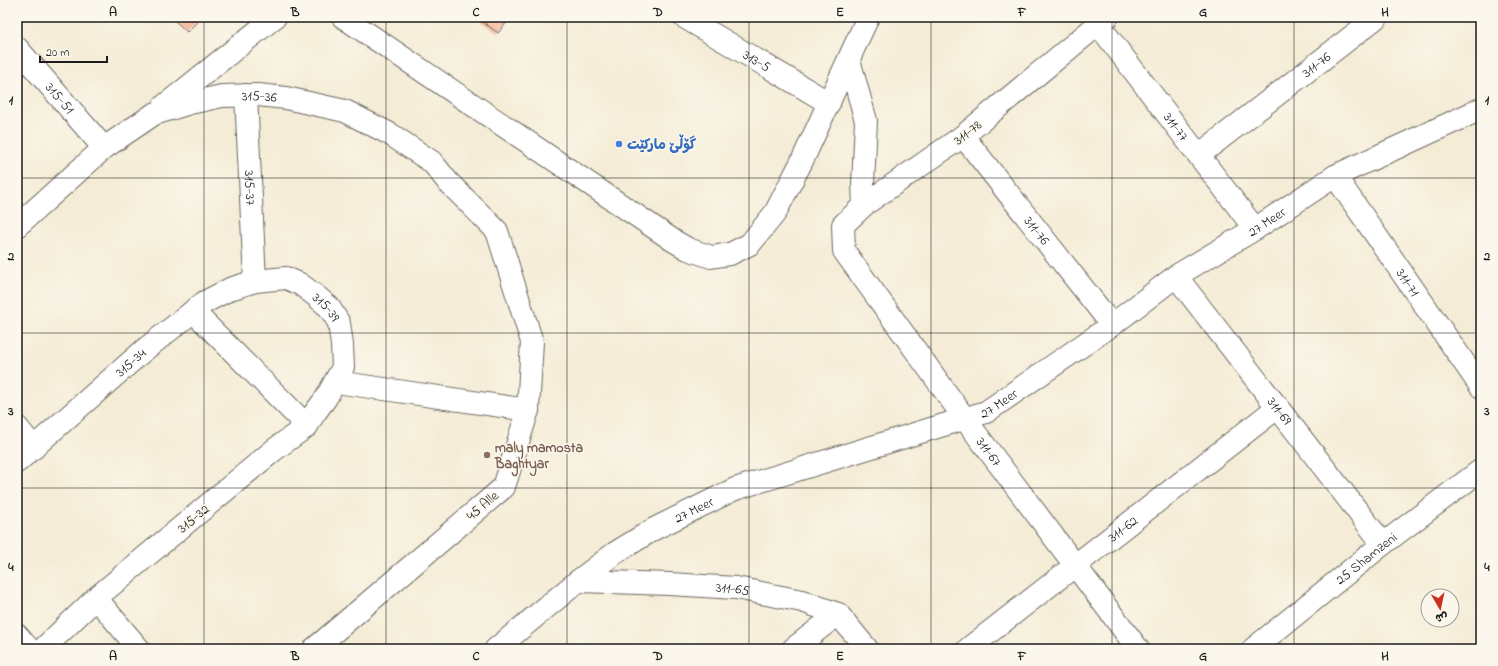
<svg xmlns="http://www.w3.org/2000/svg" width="1498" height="666" viewBox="0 0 1498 666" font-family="'Indie Flower','Playpen Sans Arabic',sans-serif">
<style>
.building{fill:url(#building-cross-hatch)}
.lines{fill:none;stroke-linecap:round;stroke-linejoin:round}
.minor-casing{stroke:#68655d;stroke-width:24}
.minor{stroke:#fff;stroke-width:22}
.grid{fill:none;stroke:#1c1c1c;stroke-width:1;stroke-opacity:0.55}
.shop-dot{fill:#3f7fe0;stroke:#fbf7ec;stroke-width:1.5}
.education-dot{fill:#8d6e63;stroke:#fbf7ec;stroke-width:1.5}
.labels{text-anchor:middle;stroke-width:3;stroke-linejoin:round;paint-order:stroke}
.street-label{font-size:14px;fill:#1c1c1c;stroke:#fbf7ec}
.shop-label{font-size:14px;font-weight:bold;fill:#366cbe;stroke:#fbf7ec;text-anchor:start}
.education-label{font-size:14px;font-weight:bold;fill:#785e54;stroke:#fbf7ec;text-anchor:start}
.neatline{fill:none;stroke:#1c1c1c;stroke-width:1.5}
.grid-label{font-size:13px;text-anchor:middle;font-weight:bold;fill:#1c1c1c}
</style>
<defs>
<pattern id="building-cross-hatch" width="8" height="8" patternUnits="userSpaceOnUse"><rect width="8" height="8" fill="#faaa82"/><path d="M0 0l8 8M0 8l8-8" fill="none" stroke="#d69270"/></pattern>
</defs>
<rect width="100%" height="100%" fill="#fbf7ec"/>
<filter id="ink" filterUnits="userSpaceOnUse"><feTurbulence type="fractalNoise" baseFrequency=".025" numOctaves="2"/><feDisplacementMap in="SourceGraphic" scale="8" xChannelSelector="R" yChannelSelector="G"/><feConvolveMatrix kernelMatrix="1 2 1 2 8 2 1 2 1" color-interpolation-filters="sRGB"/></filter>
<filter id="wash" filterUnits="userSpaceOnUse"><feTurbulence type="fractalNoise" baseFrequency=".012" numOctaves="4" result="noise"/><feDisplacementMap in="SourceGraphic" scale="16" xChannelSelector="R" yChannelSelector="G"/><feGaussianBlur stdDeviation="0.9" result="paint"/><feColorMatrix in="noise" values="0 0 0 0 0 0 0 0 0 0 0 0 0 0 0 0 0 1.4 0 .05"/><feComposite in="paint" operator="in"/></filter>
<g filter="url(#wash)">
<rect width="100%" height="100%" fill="#f4ecd6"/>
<g id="blocks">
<g class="building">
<polygon points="171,17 202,17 187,32"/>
<polygon points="476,17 511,17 498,33"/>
</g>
</g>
</g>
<g filter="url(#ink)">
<use href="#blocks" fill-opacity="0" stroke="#68655d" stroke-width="1"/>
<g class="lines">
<g class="minor-casing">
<g id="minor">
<polyline points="343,17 674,241 688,249 711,257 730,254 750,244 775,213 803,159 868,17"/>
<path id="s1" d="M684,17L829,103"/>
<path id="s2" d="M1107,17L963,136L864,205L843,225L844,251L965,419L1138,649"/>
<path id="s3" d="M1098,24L1255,229"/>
<path id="s4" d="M17,48L104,148"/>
<polyline points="849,60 866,121 863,184 864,205"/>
<path id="s5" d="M246,95L255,281"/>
<polyline points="164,106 275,17"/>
<path id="s6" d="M963,136L1112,325"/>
<path id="s7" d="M1199,155L1377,17"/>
<path id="s8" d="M1335,176L1481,387"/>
<path id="s9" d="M17,226L104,148L154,114L190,103L222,96L258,95L286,98L345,111L390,134L432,162L448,182L497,231L532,342L528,410L504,487L314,649"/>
<path id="s10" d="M1176,276L1383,544"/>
<polyline points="193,311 307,426"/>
<polyline points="336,382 528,410"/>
<polyline points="17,427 34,448"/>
<path id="s11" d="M17,462L143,351L205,302L230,289L255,281L286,278L300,284L316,296L329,307L339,323L342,345L343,367L326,398L314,414L307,426L274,450L96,598L43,649"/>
<path id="s12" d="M578,581L670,584L736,588L802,601L838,614L867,649"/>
<polyline points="96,598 139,649"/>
<polyline points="17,635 29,649"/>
<path id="s13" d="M496,649L578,581L615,553L654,529L735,489L986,412L1112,325L1176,276L1255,229L1335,176L1481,109"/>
<polyline points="793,649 838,614"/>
<path id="s14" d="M968,649L1278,407"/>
<path id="s15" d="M1253,649L1383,544L1481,470"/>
</g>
</g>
<use href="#minor" class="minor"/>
</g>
</g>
<path class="grid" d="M204,17V649M386,17V649M567,17V649M749,17V649M931,17V649M1112,17V649M1294,17V649M17,178H1481M17,333H1481M17,488H1481"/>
<circle class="shop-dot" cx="619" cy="144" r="4"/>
<circle class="education-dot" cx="487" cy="455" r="4"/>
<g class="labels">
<g class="street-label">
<text dy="5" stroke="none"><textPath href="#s1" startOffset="85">313-5</textPath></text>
<text dy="5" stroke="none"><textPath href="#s7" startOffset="148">311-76</textPath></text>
<text dy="5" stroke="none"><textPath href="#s9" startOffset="285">315-36</textPath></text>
<text dy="5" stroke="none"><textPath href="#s4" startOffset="66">315-51</textPath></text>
<text dy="5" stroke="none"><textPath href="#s3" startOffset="129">311-77</textPath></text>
<text transform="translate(967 132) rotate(-38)" y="5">311-78</text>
<text dy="5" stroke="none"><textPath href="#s5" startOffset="93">315-37</textPath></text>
<text dy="5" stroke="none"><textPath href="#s13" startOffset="891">27 Meer</textPath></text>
<text dy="5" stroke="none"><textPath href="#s6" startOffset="120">311-76</textPath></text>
<text dy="5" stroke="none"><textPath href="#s8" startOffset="129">311-71</textPath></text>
<text dy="5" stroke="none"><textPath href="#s11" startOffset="383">315-39</textPath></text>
<text dy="5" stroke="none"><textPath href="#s11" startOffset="151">315-34</textPath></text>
<text dy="5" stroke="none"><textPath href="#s13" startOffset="567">27 Meer</textPath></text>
<text dy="5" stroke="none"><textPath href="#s10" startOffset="170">311-69</textPath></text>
<text dy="5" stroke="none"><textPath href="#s2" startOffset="610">311-67</textPath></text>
<text transform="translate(482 505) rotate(-40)" y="5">45 Alle</text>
<text dy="5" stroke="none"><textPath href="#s13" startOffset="243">27 Meer</textPath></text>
<text transform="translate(193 518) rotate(-40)" y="5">315-32</text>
<text dy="5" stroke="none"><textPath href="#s14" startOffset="196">311-62</textPath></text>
<text dy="5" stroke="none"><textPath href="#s15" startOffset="145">25 Shamzeni</textPath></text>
<text dy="5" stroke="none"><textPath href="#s12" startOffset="155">311-65</textPath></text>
</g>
<g class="shop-label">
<text x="627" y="149">گۆڵێ مارکێت</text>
</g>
<g class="education-label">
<text x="495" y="452">maly mamosta<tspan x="495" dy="16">Baghtyar</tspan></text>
</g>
</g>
<rect width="1498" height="666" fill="none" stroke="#fbf7ec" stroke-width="44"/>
<g transform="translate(1440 608) rotate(171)"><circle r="19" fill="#fbf7ec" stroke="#a29f99"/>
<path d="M0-3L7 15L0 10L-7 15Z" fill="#c8321e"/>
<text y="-6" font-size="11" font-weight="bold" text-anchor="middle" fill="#1c1c1c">ش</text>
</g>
<path d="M40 56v6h67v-6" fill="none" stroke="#1c1c1c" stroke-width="2"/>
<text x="46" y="56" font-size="12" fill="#1c1c1c" stroke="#fbf7ec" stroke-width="3" paint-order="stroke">20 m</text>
<rect x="22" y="22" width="1454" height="622" class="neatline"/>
<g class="grid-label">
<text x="113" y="16">A</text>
<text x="295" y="16">B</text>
<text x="476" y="16">C</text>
<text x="658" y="16">D</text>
<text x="840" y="16">E</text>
<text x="1022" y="16">F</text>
<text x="1203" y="16">G</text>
<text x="1385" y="16">H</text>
<text x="11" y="104">1</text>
<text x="1487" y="104">1</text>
<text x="11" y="260">2</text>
<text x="1487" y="260">2</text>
<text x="11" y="415">3</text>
<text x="1487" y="415">3</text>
<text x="11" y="571">4</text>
<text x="1487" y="571">4</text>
<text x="113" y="660">A</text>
<text x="295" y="660">B</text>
<text x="476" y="660">C</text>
<text x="658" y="660">D</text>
<text x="840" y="660">E</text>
<text x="1022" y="660">F</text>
<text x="1203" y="660">G</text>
<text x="1385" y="660">H</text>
</g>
</svg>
